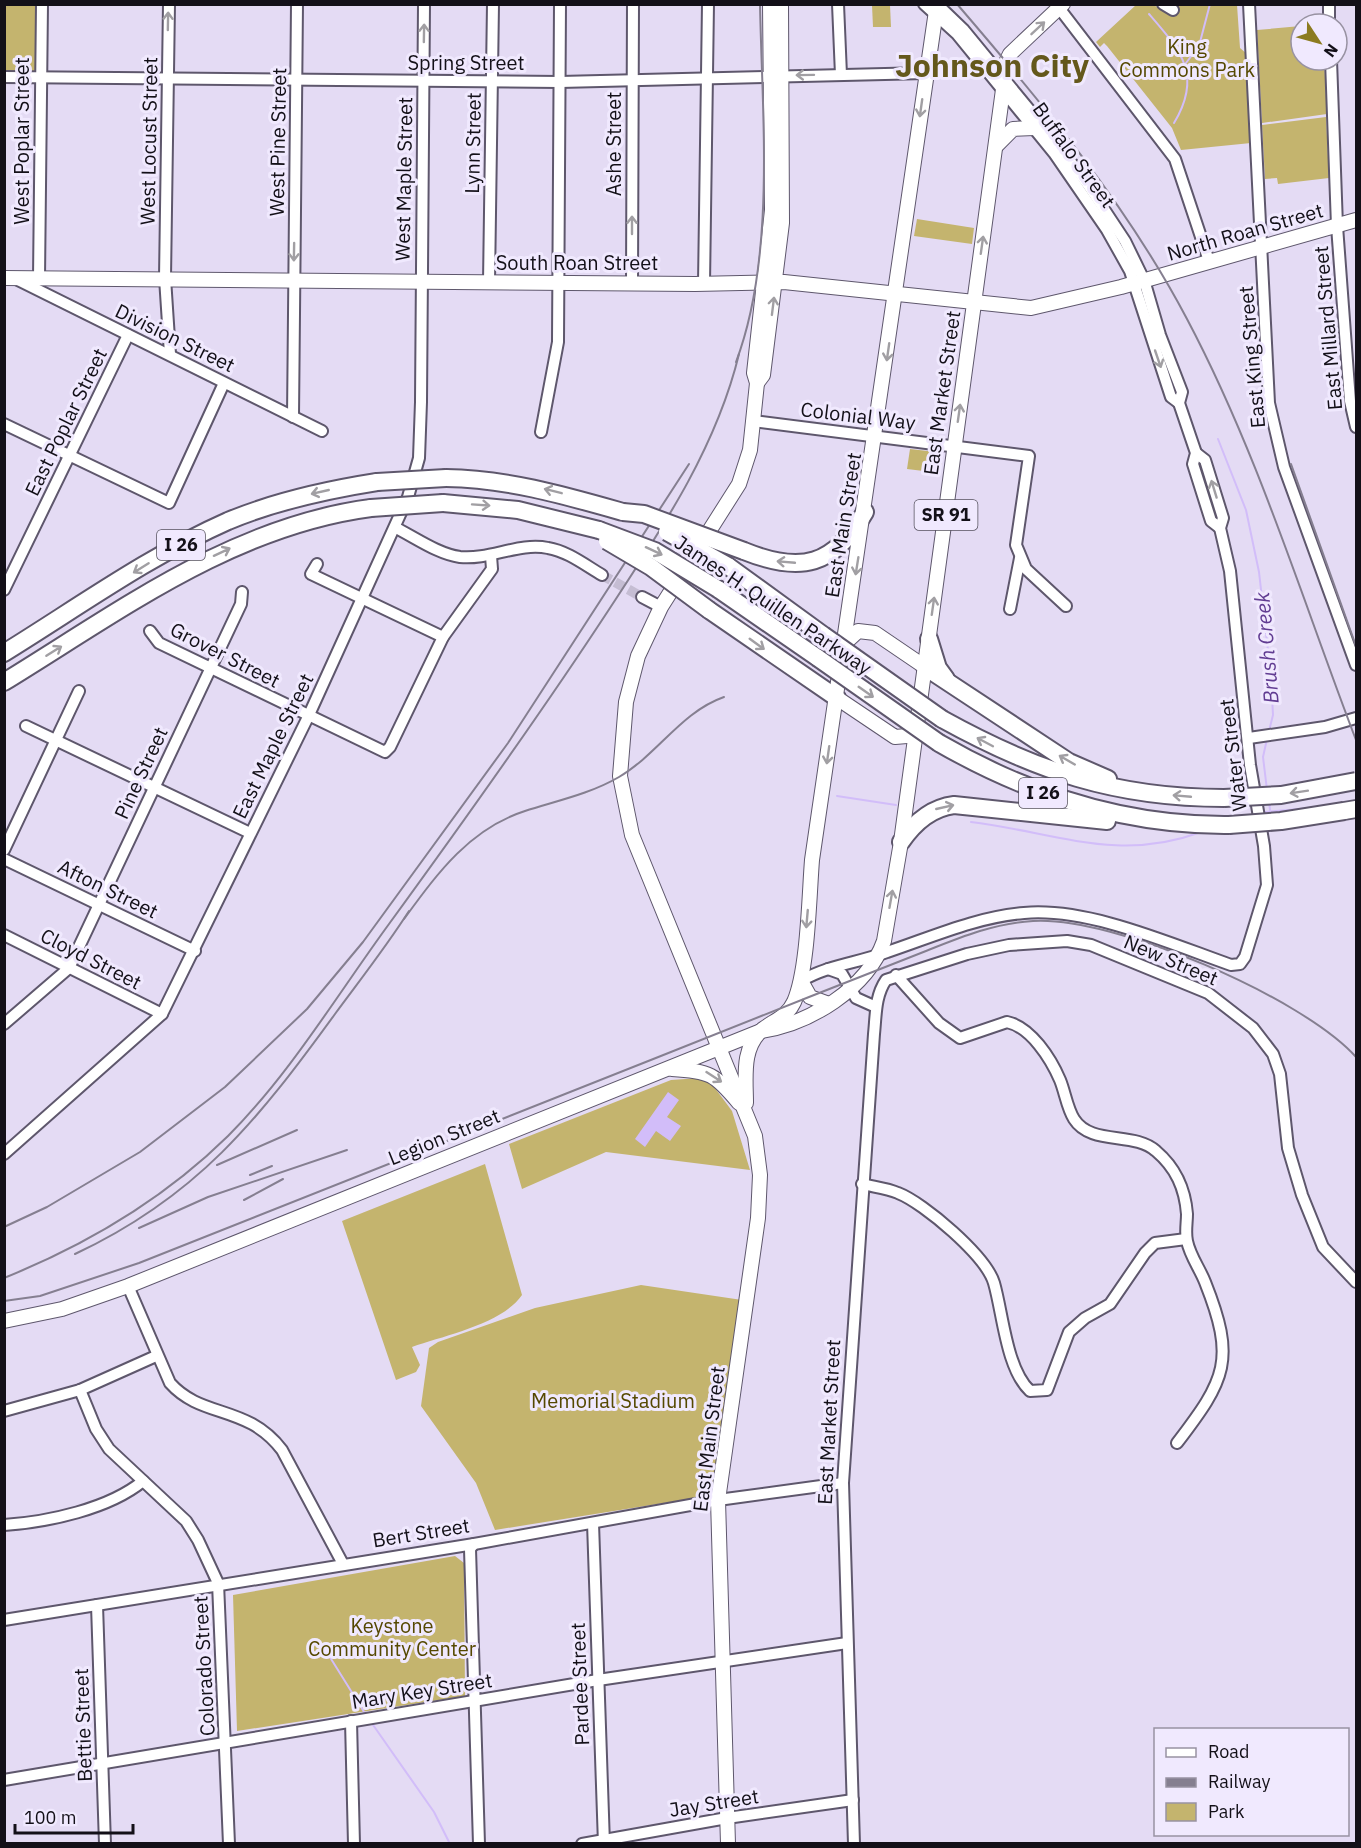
<svg xmlns="http://www.w3.org/2000/svg" width="1361" height="1848" viewBox="0 0 1361 1848" font-family="'IBM Plex Sans',sans-serif">
<style>
.green{fill:#c4b46e}
.water{fill:#d2bdf9}
.lines{fill:none;stroke-linecap:round;stroke-linejoin:round}
.stream{stroke:#d2bdf9;stroke-width:2}
.minor-tunnel{stroke:#c5bdd3;stroke-width:10;stroke-dasharray:10 5;stroke-linecap:butt}
.minor-casing{stroke:#5e576c;stroke-width:14}
.major-casing{stroke:#5e576c;stroke-width:16}
.highway-casing{stroke:#5e576c;stroke-width:20}
.minor{stroke:#fff;stroke-width:10}
.major{stroke:#fff;stroke-width:14}
.highway{stroke:#fff;stroke-width:16}
.rail{stroke:#857f90;stroke-width:2}
.highway-bridge-casing{stroke:#5e576c;stroke-width:20;stroke-linecap:butt}
.highway-bridge{stroke:#fff;stroke-width:16}
.oneway{stroke:#a19fa3}
.labels{text-anchor:middle;stroke-width:6;stroke-linejoin:round;paint-order:stroke}
.shield{fill:#f0e9fe;stroke:#55515d;stroke-width:1.5}
.shield-label{font-size:18px;font-weight:bold;fill:#131018}
.park-label{font-size:20px;fill:#554801;stroke:#f0e9fe}
.street-label{font-size:20px;fill:#131018;stroke:#f0e9fe}
.water-label{font-size:21px;font-style:italic;fill:#613c92;stroke:#f0e9fe}
.town-label{font-size:32px;font-weight:bold;fill:#64581c;stroke:#f0e9fe}
</style>
<rect width="100%" height="100%" fill="#e4dbf4"/>
<g class="green">
<polygon points="4,5 38,5 37,73 5,71"/>
<polygon points="872,5 890,5 891,27 873,27"/>
<polygon points="1136,5 1152,5 1161,8 1167,5 1237,5 1240,48 1247,54 1251,143 1181,150 1172,128 1107,46 1104,43 1100,47 1096,42"/>
<polygon points="1301,26 1301,60 1324,60 1327,114 1262,123 1257,30"/>
<polygon points="1326,117 1329,178 1278,184 1277,178 1265,179 1262,125"/>
<polygon points="917,219 974,228 972,244 914,236"/>
<polygon points="910,449 936,452 942,460 940,473 907,469"/>
<polygon points="700,1078 709,1080 732,1111 750,1170 606,1152 522,1189 509,1144 671,1080"/>
<path d="M485,1164L522,1295C502,1324 446,1335 412,1347L420,1365L416,1372L396,1380L342,1221Z"/>
<polygon points="641,1285 742,1300 714,1495 495,1530 476,1483 421,1406 429,1348 438,1342 535,1308"/>
<polygon points="455,1556 464,1563 465,1696 237,1731 233,1595"/>
</g>
<polygon class="water" points="668,1092 679,1100 667,1117 681,1126 670,1141 656,1131 645,1147 635,1139"/>
<g class="lines">
<g class="stream">
<path d="M1149,14C1181,51 1203,75 1174,123"/>
<polyline points="1186,63 1199,46 1210,4"/>
<polyline points="1218,439 1246,510 1259,572 1271,677 1273,715 1269,731"/>
<polyline points="1267,739 1263,757 1267,790"/>
<polyline points="837,796 896,805"/>
<polyline points="1269,801 1270,810"/>
<polyline points="1265,812 1323,807"/>
<path d="M971,822C1054,832 1118,863 1201,832"/>
<polyline points="328,1654 366,1715"/>
<polyline points="371,1722 434,1812 450,1844"/>
</g>
<polyline class="minor-tunnel" points="602,575 642,597"/>
<g class="minor-casing">
<g id="minor">
<polyline points="169,4 165,278 170,354"/>
<polyline points="838,4 841,75"/>
<polyline points="924,4 957,34 1054,153 1107,230 1130,271 1171,397 1179,403"/>
<polyline points="937,4 963,29 1055,141 1088,185 1125,241 1144,280 1160,335 1182,392 1179,403 1196,453 1193,464 1211,521 1220,528"/>
<polyline points="1056,4 1175,159 1209,261"/>
<polyline points="1163,4 1173,10"/>
<polyline points="1249,4 1269,403 1284,467 1356,665"/>
<polyline points="1329,4 1329,24"/>
<polyline points="1331,60 1337,226 1350,401 1356,427"/>
<polyline points="4,77 560,82 926,73"/>
<polyline points="39,278 42,4"/>
<polyline points="16,279 322,431"/>
<polyline points="489,282 493,4"/>
<polyline points="632,284 633,4"/>
<polyline points="704,284 708,4"/>
<polyline points="293,417 297,4"/>
<polyline points="753,421 1029,456 1016,545 1026,569 1066,606"/>
<polyline points="4,424 169,503 224,383"/>
<polyline points="541,432 558,342 560,4"/>
<path d="M396,528C416,538 438,554 460,557C490,560 519,542 548,548C567,551 585,565 602,575"/>
<polyline points="317,564 311,574 443,637"/>
<polyline points="4,590 128,335"/>
<polyline points="642,597 661,607"/>
<polyline points="1010,609 1020,558"/>
<polyline points="150,631 159,643 385,752 390,747 443,637 492,569 491,556"/>
<polyline points="26,726 250,833"/>
<polyline points="1249,738 1325,727 1356,718"/>
<polyline points="4,850 79,691"/>
<polyline points="4,859 195,951"/>
<polyline points="4,935 162,1014"/>
<polyline points="828,969 842,974 856,998 876,1007"/>
<path d="M896,975L939,1023L960,1038L1007,1022C1031,1027 1051,1059 1060,1080C1065,1092 1067,1108 1074,1119C1091,1146 1134,1131 1156,1151C1176,1168 1185,1188 1187,1214C1187,1223 1185,1232 1187,1241C1190,1256 1200,1269 1205,1282C1236,1360 1226,1379 1177,1443"/>
<path d="M801,981C828,965 858,963 887,952C932,937 976,917 1024,913C1088,907 1171,944 1231,965L1240,964L1245,957L1267,885L1264,846L1250,765L1230,571L1220,528L1223,518L1205,460L1196,453"/>
<polyline points="4,1024 69,968 241,604 242,592"/>
<polyline points="4,1154 162,1014 308,717 408,497 419,458 421,402 424,4"/>
<path d="M862,1184C874,1187 887,1188 898,1193C924,1203 986,1256 994,1283C1003,1314 1006,1368 1030,1391L1047,1390L1069,1332L1085,1318L1110,1304L1145,1253L1155,1243L1186,1239"/>
<path d="M128,1286L170,1383C202,1419 247,1404 282,1450L343,1564"/>
<polyline points="80,1390 96,1429 109,1449 186,1521 198,1540 218,1583 229,1844"/>
<polyline points="4,1411 80,1390 156,1356"/>
<polyline points="593,1523 604,1844"/>
<path d="M4,1525C48,1522 109,1509 143,1481"/>
<polyline points="474,1544 470,1549 479,1844"/>
<polyline points="97,1605 105,1844"/>
<polyline points="4,1620 474,1544 718,1500 843,1483"/>
<polyline points="351,1721 354,1844"/>
<polyline points="4,1780 598,1680 847,1643"/>
<polyline points="582,1844 727,1818 853,1800"/>
<path d="M854,1844L843,1483L874,1034C876,1015 875,996 886,980L967,954L1009,945L1067,941L1091,945L1208,993L1253,1028L1273,1054L1280,1074L1288,1148L1302,1195L1323,1247L1356,1282"/>
</g>
</g>
<g class="major-casing">
<g id="major">
<polyline points="997,145 1013,129 1034,128"/>
<polyline points="4,278 695,284 784,282 1031,308 1121,287 1356,220"/>
<polyline points="757,383 763,375 782,223 781,4"/>
<polyline points="845,643 858,631 875,633 925,667"/>
<polyline points="837,698 895,737 907,736 918,727"/>
<polyline points="801,981 810,997 829,1004"/>
<path d="M672,1069C710,1071 715,1074 739,1103"/>
<path d="M746,1103C746,1078 741,1047 763,1029C775,1020 787,1017 794,1002C808,970 809,898 812,860L937,4"/>
<path d="M4,1321L62,1309L128,1286L761,1031C809,1024 867,989 884,941L901,842L1007,60L1010,54L1063,4"/>
<polyline points="728,1844 718,1500 758,1218 760,1175 755,1136 632,835 620,776 626,702 638,656 661,607 739,484 750,450 757,383 754,373 772,210 770,4"/>
</g>
</g>
<g class="highway-casing">
<g id="highway">
<path d="M446,478C508,479 563,495 623,512"/>
<polyline points="443,503 518,510 599,530"/>
<path d="M744,551C801,574 834,566 865,512"/>
<polyline points="728,566 823,635"/>
<polyline points="718,589 818,658"/>
<polyline points="709,610 837,698"/>
<polyline points="929,639 938,668 946,679"/>
<path d="M4,653C77,608 149,556 228,521C276,501 326,490 377,482"/>
<polyline points="925,667 1069,762 1108,779"/>
<path d="M4,682C120,611 233,526 371,508"/>
<path d="M942,719C1036,771 1115,798 1224,798"/>
<path d="M939,743C1029,795 1124,826 1229,825"/>
<polyline points="1344,811 1356,809"/>
<path d="M901,842C914,823 930,808 954,805L1107,821"/>
</g>
</g>
<use href="#minor" class="minor"/>
<use href="#major" class="major"/>
<use href="#highway" class="highway"/>
<g class="rail">
<path d="M957,4C1042,103 1126,203 1187,319C1258,453 1302,599 1356,740"/>
<path d="M736,362C776,256 762,116 760,4"/>
<polyline points="1291,464 1356,646"/>
<path d="M404,919C437,874 469,829 525,811C556,801 590,794 619,777C658,754 681,712 724,697"/>
<polyline points="217,1165 297,1130"/>
<polyline points="250,1175 272,1166"/>
<polyline points="244,1200 283,1179"/>
<polyline points="4,1227 47,1207 140,1152 225,1087 307,1009 363,942 508,743 689,464"/>
<polyline points="139,1228 208,1197 347,1150"/>
<path d="M75,1254C197,1197 258,1120 335,1014C360,980 386,947 409,911"/>
<path d="M4,1278C86,1245 165,1198 228,1136C290,1074 337,995 389,924C464,821 538,718 608,611C661,530 716,449 739,354"/>
<path d="M4,1301L40,1296L139,1263C363,1174 586,1086 809,997C848,982 887,966 926,951C961,937 995,923 1033,921C1114,916 1302,997 1356,1057"/>
</g>
<g class="highway-bridge-casing">
<g id="highway-bridge">
<polyline points="377,482 446,478"/>
<polyline points="371,508 443,503"/>
<polyline points="623,512 644,514 744,551"/>
<polyline points="599,530 655,551 718,589"/>
<polyline points="667,532 728,566"/>
<polyline points="607,541 651,567 709,610"/>
<polyline points="823,635 942,719"/>
<polyline points="818,658 939,743"/>
<polyline points="1224,798 1281,795 1356,781"/>
<polyline points="1229,825 1281,821 1344,811"/>
</g>
</g>
<use href="#highway-bridge" class="highway-bridge"/>
</g>
<defs><path id="oneway-shaft" d="M-6 0H5M1.5-3L5.5 0L1.5 3" fill="none" stroke-width="1.6" stroke-linecap="round" stroke-linejoin="round" transform="scale(1.5)"/></defs>
<g class="oneway">
<use href="#oneway-shaft" transform="translate(168 21) rotate(-89)"/>
<use href="#oneway-shaft" transform="translate(1038 28) rotate(-43)"/>
<use href="#oneway-shaft" transform="translate(424 33) rotate(-89)"/>
<use href="#oneway-shaft" transform="translate(805 75) rotate(179)"/>
<use href="#oneway-shaft" transform="translate(921 108) rotate(98)"/>
<use href="#oneway-shaft" transform="translate(632 225) rotate(-90)"/>
<use href="#oneway-shaft" transform="translate(982 245) rotate(-82)"/>
<use href="#oneway-shaft" transform="translate(294 252) rotate(91)"/>
<use href="#oneway-shaft" transform="translate(773 306) rotate(-83)"/>
<use href="#oneway-shaft" transform="translate(888 352) rotate(98)"/>
<use href="#oneway-shaft" transform="translate(1158 359) rotate(71)"/>
<use href="#oneway-shaft" transform="translate(959 413) rotate(-82)"/>
<use href="#oneway-shaft" transform="translate(1214 489) rotate(-107)"/>
<use href="#oneway-shaft" transform="translate(553 491) rotate(-166)"/>
<use href="#oneway-shaft" transform="translate(320 492) rotate(167)"/>
<use href="#oneway-shaft" transform="translate(481 505) rotate(4)"/>
<use href="#oneway-shaft" transform="translate(654 551) rotate(25)"/>
<use href="#oneway-shaft" transform="translate(222 552) rotate(-25)"/>
<use href="#oneway-shaft" transform="translate(786 562) rotate(-175)"/>
<use href="#oneway-shaft" transform="translate(857 566) rotate(99)"/>
<use href="#oneway-shaft" transform="translate(141 568) rotate(148)"/>
<use href="#oneway-shaft" transform="translate(933 606) rotate(-82)"/>
<use href="#oneway-shaft" transform="translate(757 644) rotate(36)"/>
<use href="#oneway-shaft" transform="translate(54 651) rotate(-32)"/>
<use href="#oneway-shaft" transform="translate(866 692) rotate(35)"/>
<use href="#oneway-shaft" transform="translate(985 742) rotate(-152)"/>
<use href="#oneway-shaft" transform="translate(828 755) rotate(98)"/>
<use href="#oneway-shaft" transform="translate(1067 760) rotate(-150)"/>
<use href="#oneway-shaft" transform="translate(1299 792) rotate(171)"/>
<use href="#oneway-shaft" transform="translate(1182 796) rotate(-175)"/>
<use href="#oneway-shaft" transform="translate(945 807) rotate(-13)"/>
<use href="#oneway-shaft" transform="translate(891 899) rotate(-80)"/>
<use href="#oneway-shaft" transform="translate(807 919) rotate(95)"/>
<use href="#oneway-shaft" transform="translate(714 1077) rotate(33)"/>
</g>
<g class="labels">
<g class="shield">
<rect x="914.5" y="500" width="63" height="30" rx="4.5"/>
<rect x="157" y="530" width="48" height="30" rx="4.5"/>
<rect x="1019" y="778" width="48" height="30" rx="4.5"/>
</g>
<g class="shield-label">
<text x="946" y="521">SR 91</text>
<text x="181" y="551">I 26</text>
<text x="1043" y="799">I 26</text>
</g>
<g class="park-label">
<text x="1187" y="54">King<tspan x="1187" dy="23">Commons Park</tspan></text>
<text x="613" y="1408">Memorial Stadium</text>
<text x="392" y="1633">Keystone<tspan x="392" dy="23">Community Center</tspan></text>
</g>
<g class="street-label">
<text x="466" y="70">Spring Street</text>
<text transform="translate(22 141) rotate(-90)" y="7">West Poplar Street</text>
<text transform="translate(149 141) rotate(-89)" y="7">West Locust Street</text>
<text transform="translate(278 142) rotate(-89)" y="7">West Pine Street</text>
<text transform="translate(473 143) rotate(-89)" y="7">Lynn Street</text>
<text transform="translate(614 144) rotate(-90)" y="7">Ashe Street</text>
<text transform="translate(1074 155) rotate(54)" y="7">Buffalo Street</text>
<text transform="translate(404 179) rotate(-89)" y="7">West Maple Street</text>
<text transform="translate(1245 232) rotate(-16)" y="7">North Roan Street</text>
<text x="577" y="270">South Roan Street</text>
<text transform="translate(1328 328) rotate(-95)" y="7">East Millard Street</text>
<text transform="translate(175 338) rotate(26)" y="7">Division Street</text>
<text transform="translate(1252 357) rotate(-95)" y="7">East King Street</text>
<text transform="translate(942 393) rotate(-82)" y="7">East Market Street</text>
<text transform="translate(858 416) rotate(7)" y="7">Colonial Way</text>
<text transform="translate(66 422) rotate(-64)" y="7">East Poplar Street</text>
<text transform="translate(843 525) rotate(-81)" y="7">East Main Street</text>
<text transform="translate(773 605) rotate(34)" y="7">James H. Quillen Parkway</text>
<text transform="translate(225 655) rotate(27)" y="7">Grover Street</text>
<text transform="translate(273 746) rotate(-64)" y="7">East Maple Street</text>
<text transform="translate(1233 755) rotate(-97)" y="7">Water Street</text>
<text transform="translate(141 773) rotate(-65)" y="7">Pine Street</text>
<text transform="translate(108 889) rotate(26)" y="7">Afton Street</text>
<text transform="translate(91 959) rotate(27)" y="7">Cloyd Street</text>
<text transform="translate(1171 960) rotate(23)" y="7">New Street</text>
<text transform="translate(444 1137) rotate(-22)" y="7">Legion Street</text>
<text transform="translate(829 1422) rotate(-87)" y="7">East Market Street</text>
<text transform="translate(709 1439) rotate(-83)" y="7">East Main Street</text>
<text transform="translate(421 1533) rotate(-9)" y="7">Bert Street</text>
<text transform="translate(204 1666) rotate(-93)" y="7">Colorado Street</text>
<text transform="translate(580 1684) rotate(-92)" y="7">Pardee Street</text>
<text transform="translate(422 1691) rotate(-9)" y="7">Mary Key Street</text>
<text transform="translate(83 1725) rotate(-92)" y="7">Bettie Street</text>
<text transform="translate(714 1803) rotate(-9)" y="7">Jay Street</text>
</g>
<g class="water-label">
<text transform="translate(1267 648) rotate(-95)" y="7">Brush Creek</text>
</g>
<g class="town-label">
<text x="992" y="77">Johnson City</text>
</g>
</g>
<rect width="1361" height="1848" fill="none" stroke="#131018" stroke-width="12"/>
<rect x="1154" y="1728" width="195" height="108" fill="#f0e9fe" stroke="#9892a2" stroke-width="1.5"/>
<rect x="1166" y="1748" width="30" height="9" fill="#ffffff" stroke="#9892a2" stroke-width="1.5"/>
<text x="1208" y="1758" font-size="18" fill="#131018">Road</text>
<rect x="1166" y="1778" width="30" height="9" fill="#857f90" stroke="#9892a2" stroke-width="1.5"/>
<text x="1208" y="1788" font-size="18" fill="#131018">Railway</text>
<rect x="1166" y="1803" width="30" height="18" fill="#c4b46e" stroke="#9892a2" stroke-width="1.5"/>
<text x="1208" y="1818" font-size="18" fill="#131018">Park</text>
<g transform="translate(1319 42) rotate(126)"><circle r="28" fill="#f0e9fe" stroke="#9892a2" stroke-width="1.5"/>
<path d="M0-4.5L10 22L0 15L-10 22Z" fill="#8c7b20"/>
<text y="-9" font-size="16" font-weight="bold" text-anchor="middle" fill="#131018">N</text>
</g>
<path d="M15 1824v9h118v-9" fill="none" stroke="#131018" stroke-width="3"/>
<text x="24" y="1824" font-size="18" fill="#131018" stroke="#f0e9fe" stroke-width="4.5" paint-order="stroke">100 m</text>
</svg>
